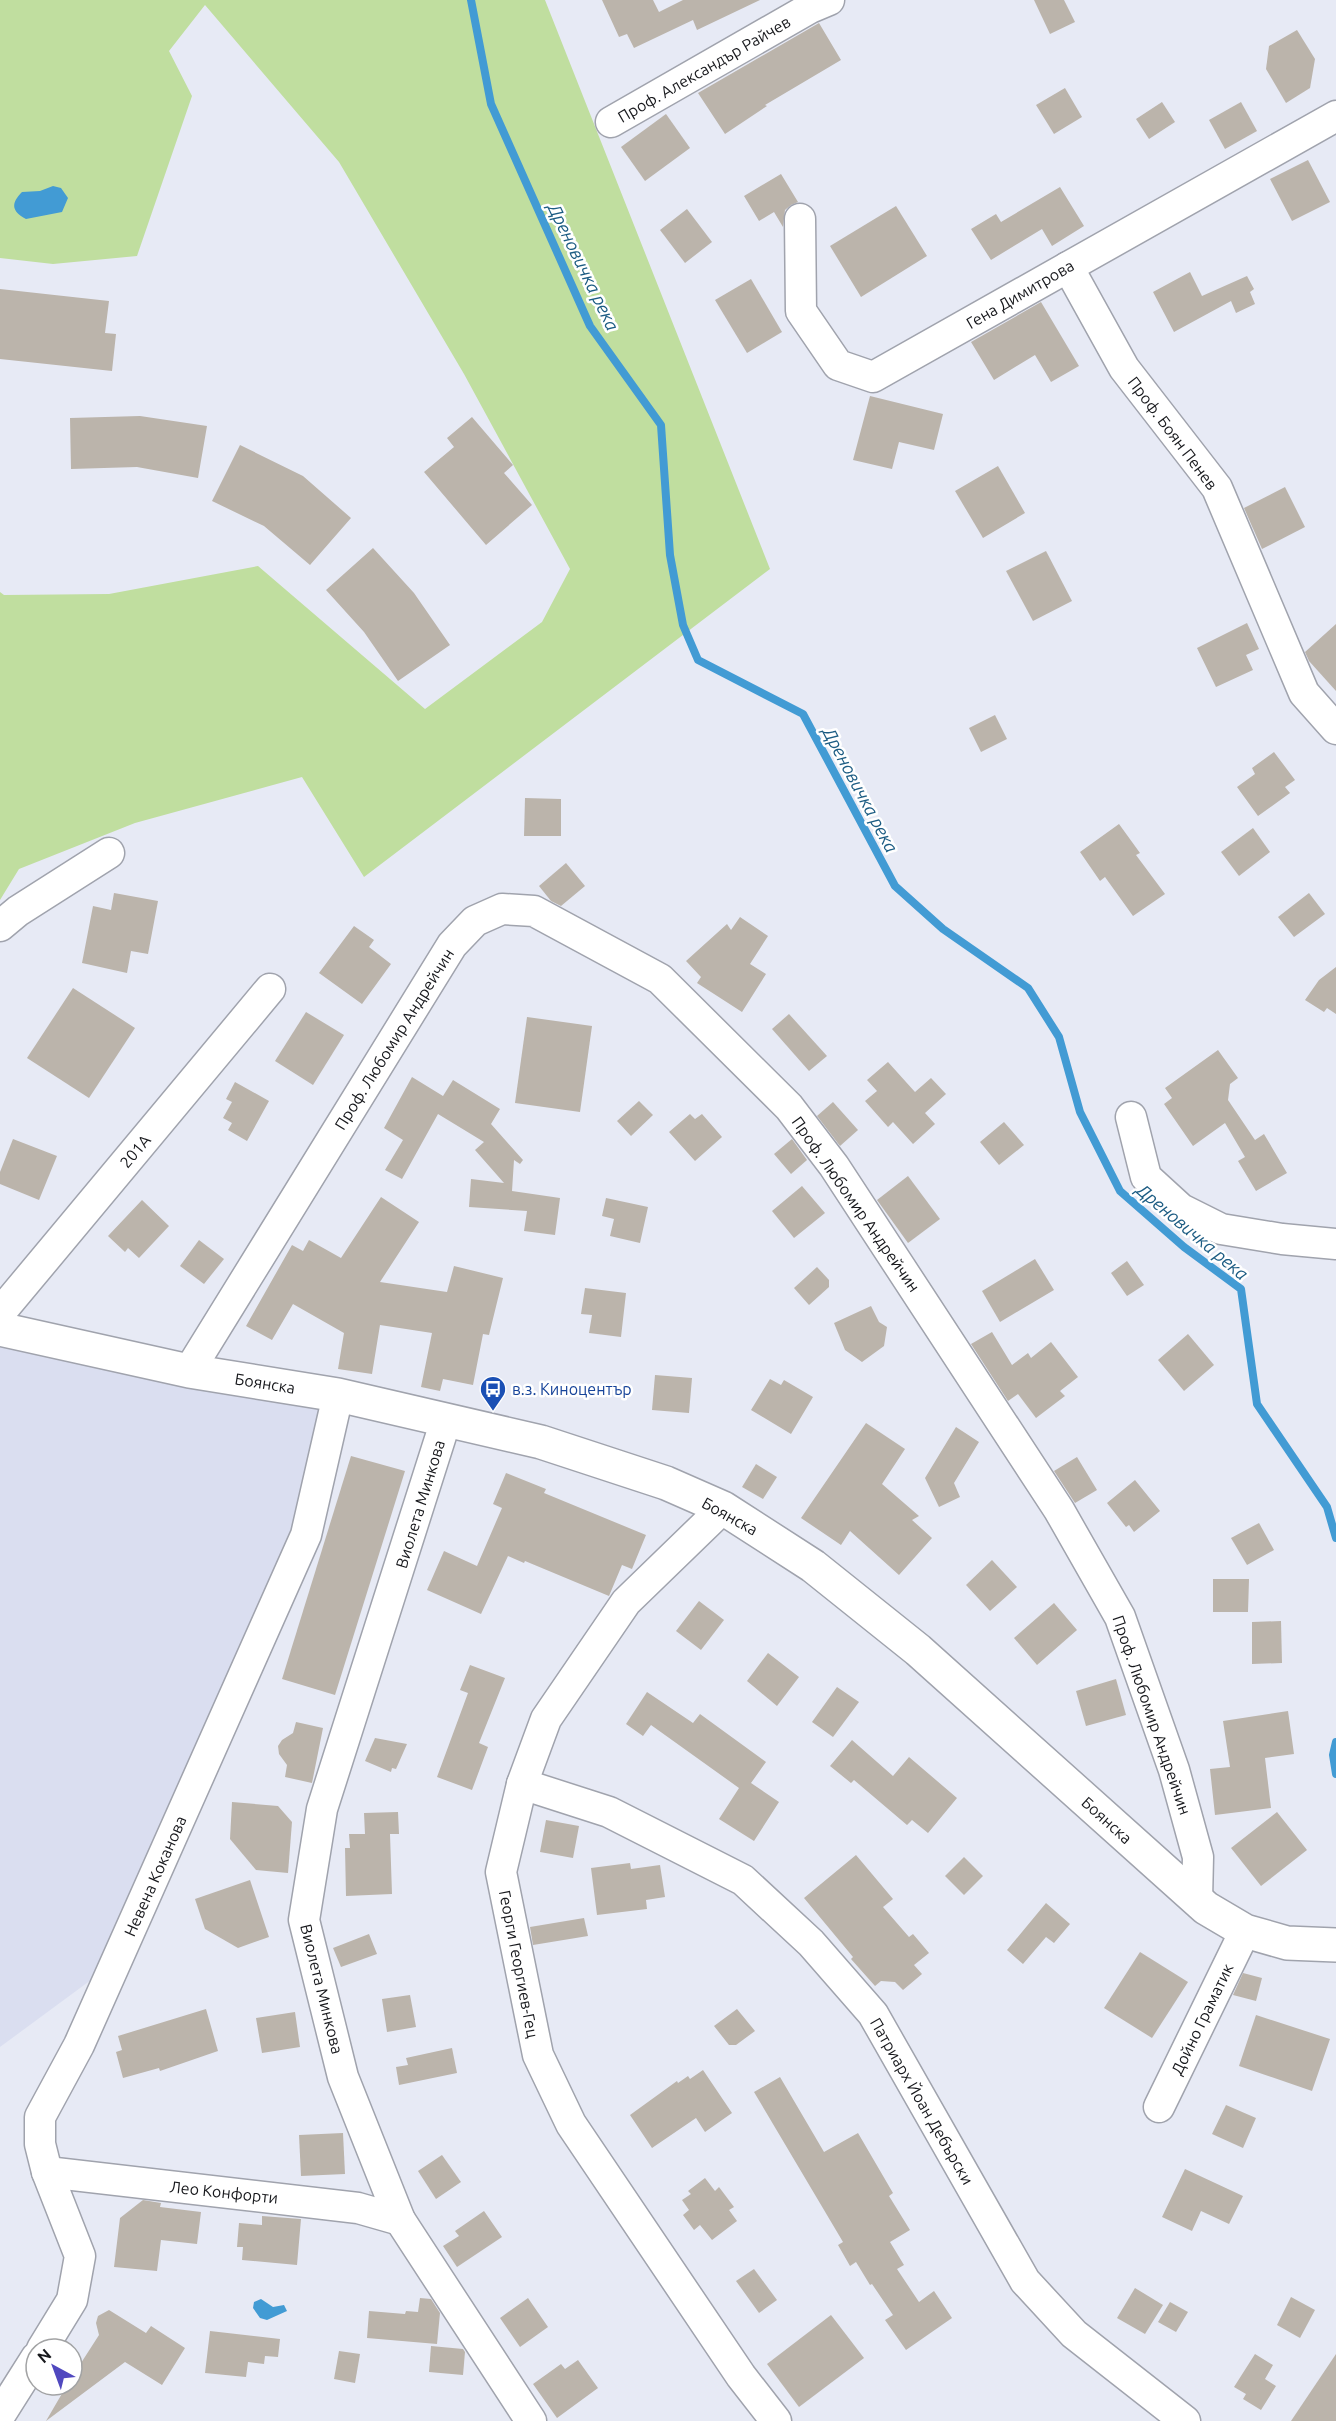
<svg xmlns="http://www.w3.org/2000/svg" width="1336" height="2421" viewBox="0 0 1336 2421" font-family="Ubuntu,sans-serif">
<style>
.built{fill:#dadef0}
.green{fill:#c0de9f}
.water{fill:#429bd4}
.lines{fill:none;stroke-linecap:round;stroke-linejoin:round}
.stream{stroke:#429bd4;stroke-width:8}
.building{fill:#bbb4ab}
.minor-casing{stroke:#a0a3ad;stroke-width:33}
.major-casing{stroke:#a0a3ad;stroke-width:36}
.minor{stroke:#fff;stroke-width:30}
.major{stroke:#fff;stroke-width:33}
.labels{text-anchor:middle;stroke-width:5;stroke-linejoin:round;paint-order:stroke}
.street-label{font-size:16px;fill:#17181c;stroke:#fff}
.transit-label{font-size:16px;fill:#164399;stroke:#fff;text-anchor:start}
.water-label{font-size:18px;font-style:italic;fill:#1c5c83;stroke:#fff}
</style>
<rect width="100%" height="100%" fill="#e7eaf5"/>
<polygon class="built" points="0,1329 338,1395 306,1535 114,1963 0,2047"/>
<polygon class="green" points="0,0 545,0 770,569 364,877 302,777 135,823 19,869 0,900 0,592 4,595 109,594 258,566 425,709 542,622 570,569 464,374 339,162 205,5 169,51 192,96 137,256 53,264 0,258"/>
<g class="water">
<path d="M53,186L61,188L68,198L62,212L26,219C11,211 11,203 22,192L40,191Z"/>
<polygon points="261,2299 273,2307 284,2305 287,2311 267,2320 260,2318 253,2308 254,2302"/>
</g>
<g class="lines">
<g class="stream">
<polyline points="471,0 491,104 590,326 661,425 670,555 683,625 698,660 803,714 895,886 943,929 1028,988 1059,1037 1080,1112 1120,1191 1184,1247 1241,1289 1257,1404 1327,1507 1336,1538"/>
<polyline points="1336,1742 1333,1755 1336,1774"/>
</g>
</g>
<g class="building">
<polygon points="602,0 653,0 659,12 683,0 760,0 697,30 693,20 634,48 627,34 619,37"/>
<polygon points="1034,0 1064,0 1075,22 1050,34"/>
<polygon points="819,23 841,60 765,105 767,106 725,134 698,93"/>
<polygon points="1297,30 1315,59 1310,88 1286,103 1266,69 1269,46"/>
<polygon points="1065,88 1082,117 1054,134 1036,105"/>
<polygon points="1162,102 1175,122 1149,139 1136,119"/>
<polygon points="1241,102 1257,131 1225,149 1209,120"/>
<polygon points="666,114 690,148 645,181 621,147"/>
<polygon points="1308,160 1330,202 1292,221 1270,179"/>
<polygon points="781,174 798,202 791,205 785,210 783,227 774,212 759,221 744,196"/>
<polygon points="1060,187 1084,226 1052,246 1042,229 991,260 971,229 996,214 1001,222"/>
<polygon points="896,206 927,256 861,297 830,246"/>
<polygon points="687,209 712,242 685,263 660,230"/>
<polygon points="1190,272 1202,296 1247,276 1254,289 1250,292 1255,304 1236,313 1231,301 1174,332 1153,292"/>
<polygon points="751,279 782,332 747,353 715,300"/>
<polygon points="0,289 109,301 105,333 116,334 112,371 0,359"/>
<polygon points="1041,302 1079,366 1051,382 1035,355 994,380 971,342"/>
<polygon points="870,396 943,414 934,450 899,442 892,469 853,460"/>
<polygon points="140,416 207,426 198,478 137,467 71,469 70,418"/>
<polygon points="472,417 513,465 504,473 532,505 486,545 424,472 454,447 447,438"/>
<polygon points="240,445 303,476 351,518 310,565 264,526 212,501"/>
<polygon points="998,466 1025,513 983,538 955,491"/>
<polygon points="1285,487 1305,527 1262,549 1244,508"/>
<polygon points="373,548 414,593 450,645 398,681 364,632 326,590"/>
<polygon points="1046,551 1072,601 1033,621 1006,571"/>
<polygon points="1247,623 1259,649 1246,655 1253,670 1216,687 1197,648"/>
<polygon points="1336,624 1336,691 1309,661 1305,652"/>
<polygon points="995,715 1007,739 981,752 969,728"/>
<polygon points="1274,752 1295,780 1285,787 1290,793 1258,816 1237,787 1255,774 1252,768"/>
<polygon points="525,798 561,799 561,836 524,836"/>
<polygon points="1119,824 1140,853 1136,855 1165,894 1133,916 1105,877 1100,881 1080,852"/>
<polygon points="1253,828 1270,852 1239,876 1221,852"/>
<polygon points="566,863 585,886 561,906 551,901 539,886"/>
<polygon points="114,893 158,901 148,954 131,951 127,973 82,963 93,906 111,910"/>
<polygon points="1309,893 1325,914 1294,937 1278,917"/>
<polygon points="740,917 768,936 750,964 766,974 742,1012 697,983 701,977 686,961 727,924 731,930"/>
<polygon points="354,926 374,940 369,947 391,964 362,1004 319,973"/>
<polygon points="1336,967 1336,1014 1327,1008 1324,1012 1305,1000 1319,980"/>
<polygon points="73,988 135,1028 89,1098 27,1058"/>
<polygon points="306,1012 344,1035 313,1085 275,1061"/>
<polygon points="789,1014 827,1056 809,1071 772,1029"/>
<polygon points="527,1017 592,1026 580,1112 515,1103"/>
<polygon points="1218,1050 1238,1078 1230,1084 1228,1100 1255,1140 1264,1134 1287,1173 1256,1191 1238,1161 1245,1157 1225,1123 1193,1146 1164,1104 1172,1098 1165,1088"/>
<polygon points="888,1062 915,1092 931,1078 946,1094 925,1113 935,1124 913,1144 893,1122 888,1127 865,1101 877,1091 867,1080"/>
<polygon points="412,1077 443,1096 453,1080 500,1109 491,1124 523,1160 520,1164 514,1160 512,1191 560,1198 555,1235 524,1231 527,1211 469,1207 471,1179 504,1183 475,1150 484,1142 438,1114 402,1179 385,1170 403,1140 384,1128"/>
<polygon points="235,1082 269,1101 247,1141 228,1130 232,1123 223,1118 232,1102 226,1099"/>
<polygon points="639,1101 653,1115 631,1136 617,1121"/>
<polygon points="833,1102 858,1130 840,1146 817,1116"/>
<polygon points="690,1114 695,1119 702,1114 722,1137 695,1161 669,1132"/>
<polygon points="1004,1122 1024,1145 999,1165 980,1142"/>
<polygon points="13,1139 57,1156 39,1200 0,1184 0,1172"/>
<polygon points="792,1139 807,1160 791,1174 774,1154"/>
<polygon points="908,1176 940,1219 908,1243 877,1200"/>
<polygon points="802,1186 825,1213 794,1238 772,1211"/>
<polygon points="381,1197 419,1222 380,1282 447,1292 454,1266 503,1278 489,1335 483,1334 473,1385 443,1379 440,1391 421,1387 432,1333 380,1325 372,1374 338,1369 344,1333 293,1304 272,1340 246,1326 292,1245 303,1251 309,1240 341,1258"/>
<polygon points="606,1198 648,1207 640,1243 610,1236 614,1219 602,1216"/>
<polygon points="142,1200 169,1226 139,1258 128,1248 125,1252 108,1236"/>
<polygon points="199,1240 224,1259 204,1284 180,1266"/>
<polygon points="1035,1259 1054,1290 1000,1322 982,1291"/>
<polygon points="1127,1261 1144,1285 1127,1296 1111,1273"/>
<polygon points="817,1267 829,1280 829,1287 809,1305 794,1288"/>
<polygon points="585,1288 626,1293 621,1337 589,1333 592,1315 581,1314"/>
<polygon points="871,1306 879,1322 887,1327 884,1346 862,1362 845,1350 834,1323"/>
<polygon points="992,1332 1012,1365 1028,1353 1031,1358 1051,1342 1078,1377 1060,1391 1065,1396 1036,1418 1018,1394 1008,1401 971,1344"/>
<polygon points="1188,1334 1214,1365 1184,1391 1158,1360"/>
<polygon points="655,1375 692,1378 689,1413 652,1410"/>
<polygon points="770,1379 781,1385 784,1380 813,1397 791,1434 751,1410"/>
<polygon points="866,1423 905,1449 882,1484 919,1516 912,1520 932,1538 899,1575 850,1531 841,1545 801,1518"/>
<polygon points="956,1427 979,1442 954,1483 960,1497 939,1507 925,1478"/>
<polygon points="351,1456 405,1471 335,1695 282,1679"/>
<polygon points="1077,1457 1097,1490 1075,1503 1054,1471"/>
<polygon points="756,1464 777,1477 763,1499 742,1487"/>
<polygon points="506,1473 546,1489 544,1493 646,1535 632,1569 622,1565 609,1596 525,1561 524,1563 508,1556 481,1614 427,1590 444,1551 477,1566 502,1508 493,1504"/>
<polygon points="1135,1480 1160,1511 1134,1532 1129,1525 1126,1527 1107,1503"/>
<polygon points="1259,1523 1274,1550 1247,1565 1231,1538"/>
<polygon points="992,1560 1017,1587 990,1611 966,1585"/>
<polygon points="1213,1579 1249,1579 1248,1612 1213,1612"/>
<polygon points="699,1601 724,1620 701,1650 676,1631"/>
<polygon points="1054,1603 1077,1630 1037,1665 1014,1638"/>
<polygon points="1281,1621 1282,1663 1252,1664 1252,1622"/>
<polygon points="768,1653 799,1677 777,1706 747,1681"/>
<polygon points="470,1665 505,1678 479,1743 488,1747 472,1790 437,1777 468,1693 460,1690"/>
<polygon points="1116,1679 1126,1715 1086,1726 1076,1691"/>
<polygon points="837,1687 859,1702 833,1737 812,1722"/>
<polygon points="647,1692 693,1723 700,1714 766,1762 751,1783 779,1802 754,1841 719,1819 739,1788 651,1725 643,1736 626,1724"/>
<polygon points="1288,1711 1294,1754 1265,1758 1271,1808 1215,1815 1210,1769 1230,1767 1223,1721"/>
<polygon points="296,1722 323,1728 312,1783 285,1777 287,1765 279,1754 278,1746 282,1740 293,1733"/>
<polygon points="375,1738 407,1744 396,1769 392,1768 391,1772 365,1761"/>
<polygon points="852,1740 893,1776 909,1757 957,1798 928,1833 912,1820 907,1825 854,1780 851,1783 830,1766"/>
<polygon points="232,1802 278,1806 292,1822 288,1873 256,1870 230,1839"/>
<polygon points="398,1812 399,1834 390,1834 392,1894 346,1896 345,1848 350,1848 349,1834 365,1834 364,1813"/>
<polygon points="1277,1812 1307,1850 1261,1886 1231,1848"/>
<polygon points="546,1820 579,1826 573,1858 540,1852"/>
<polygon points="856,1855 893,1899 883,1907 909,1937 913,1934 929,1953 914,1965 922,1974 903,1990 895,1982 881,1981 875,1986 851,1959 853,1957 804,1898"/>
<polygon points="964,1857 983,1876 964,1895 945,1876"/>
<polygon points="630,1863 631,1869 660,1865 665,1897 646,1900 647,1909 597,1915 591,1868"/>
<polygon points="250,1880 269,1937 238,1948 205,1929 195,1899"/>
<polygon points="1046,1903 1070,1924 1054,1943 1046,1937 1023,1964 1007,1950"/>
<polygon points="584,1918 588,1936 533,1945 530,1927"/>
<polygon points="369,1934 377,1954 341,1967 333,1948"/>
<polygon points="1140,1952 1188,1982 1152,2038 1104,2008"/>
<polygon points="1243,1973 1262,1978 1256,2001 1233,1995"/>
<polygon points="410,1995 416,2027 387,2032 382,1999"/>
<polygon points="206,2009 218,2051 160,2071 159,2068 123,2078 116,2052 122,2050 118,2036"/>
<polygon points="737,2009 755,2031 736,2045 729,2045 714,2026"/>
<polygon points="295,2012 300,2047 262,2053 256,2018"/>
<polygon points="1256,2015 1330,2039 1312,2091 1239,2066"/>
<polygon points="452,2048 457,2073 399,2085 396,2067 408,2065 406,2058"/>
<polygon points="703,2070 732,2113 705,2132 696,2118 652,2148 630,2115 677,2081 678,2083 688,2076 690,2079"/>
<polygon points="780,2077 824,2152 858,2133 893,2193 889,2196 910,2230 890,2242 904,2265 897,2269 919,2302 934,2291 952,2318 906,2350 885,2320 893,2315 872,2284 870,2285 856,2262 850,2266 838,2245 843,2242 754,2092"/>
<polygon points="1226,2105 1256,2118 1243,2148 1212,2134"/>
<polygon points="343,2133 345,2174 301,2176 299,2135"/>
<polygon points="442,2155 461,2182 436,2199 418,2171"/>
<polygon points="1185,2169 1243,2196 1229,2224 1201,2211 1192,2231 1162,2217"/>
<polygon points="705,2178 715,2191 719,2187 734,2207 729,2210 737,2221 712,2240 700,2225 694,2230 683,2215 689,2210 682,2200 691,2194 688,2191"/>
<polygon points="143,2200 161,2203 160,2207 201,2212 197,2244 161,2240 157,2271 114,2267 120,2218"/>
<polygon points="484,2211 502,2237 457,2267 443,2246 459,2236 455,2231"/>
<polygon points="262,2216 301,2219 297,2265 242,2260 243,2247 237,2247 239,2223 262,2225"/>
<polygon points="754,2269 777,2300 759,2313 736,2281"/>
<polygon points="1135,2288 1163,2305 1145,2334 1117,2318"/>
<polygon points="1291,2297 1315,2310 1300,2338 1277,2325"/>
<polygon points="420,2298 431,2299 440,2313 437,2344 367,2338 369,2311 405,2314 406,2311 418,2312"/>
<polygon points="528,2298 548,2327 520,2347 500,2318"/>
<polygon points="1170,2302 1188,2312 1176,2332 1158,2322"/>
<polygon points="109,2310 146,2333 151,2326 185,2348 162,2385 125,2362 46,2421 67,2385 72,2385 72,2377 99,2335 96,2323 98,2316"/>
<polygon points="831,2315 864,2358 799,2407 767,2364"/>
<polygon points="210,2331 280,2339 278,2357 265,2356 264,2364 248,2362 246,2377 205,2373"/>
<polygon points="431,2346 463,2349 465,2352 463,2375 429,2372"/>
<polygon points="339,2351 360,2354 355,2383 334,2379"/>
<polygon points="1255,2354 1273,2365 1265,2379 1276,2386 1261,2410 1243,2399 1246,2394 1234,2387"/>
<polygon points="1336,2354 1336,2421 1291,2421"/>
<polygon points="578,2360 598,2388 557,2418 533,2384 561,2364 565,2369"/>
</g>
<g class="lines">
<g class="minor-casing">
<g id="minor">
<polyline points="611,122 810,8 829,0"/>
<polyline points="800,219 801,311 838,365 873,377 1336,116"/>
<polyline points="1068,267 1124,368 1217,488 1304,693 1336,729"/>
<polyline points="0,926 18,911 109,853"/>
<polyline points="1131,1117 1146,1177 1181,1209 1221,1229 1282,1239 1336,1244"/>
<polyline points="0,1313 270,989"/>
<polyline points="189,1371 452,945 475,921 502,909 534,911 660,979 789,1107 834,1166 1059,1510 1120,1617 1174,1770 1198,1857 1197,1900"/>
<polyline points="446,1420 322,1809 304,1920 343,2077 400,2220 531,2421"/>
<polyline points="723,1508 626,1602 546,1719 522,1784 501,1872 538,2055 571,2124 741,2376 776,2421"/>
<polyline points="522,1784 609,1812 743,1880 811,1943 873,2014 1025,2281 1074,2334 1185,2421"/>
<polyline points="1159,2107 1245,1931"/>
<polyline points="47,2172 358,2208 400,2220"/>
<polyline points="42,2349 72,2300 80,2256 47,2172 40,2144 40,2117 79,2045 306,1535 338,1395"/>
<polyline points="0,2415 36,2358"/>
</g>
</g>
<g class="major-casing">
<polyline id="major" points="0,1329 189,1371 338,1395 541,1442 666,1483 723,1508 813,1566 918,1650 1206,1908 1245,1931 1287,1943 1336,1945"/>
</g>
<use href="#minor" class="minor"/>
<use href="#major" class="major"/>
</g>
<defs>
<g id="bus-pin" transform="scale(1.35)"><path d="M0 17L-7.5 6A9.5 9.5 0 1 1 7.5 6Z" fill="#1a4fb4" stroke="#fff"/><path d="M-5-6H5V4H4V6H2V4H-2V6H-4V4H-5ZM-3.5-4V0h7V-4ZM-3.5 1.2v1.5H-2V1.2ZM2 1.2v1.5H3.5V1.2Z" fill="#fff"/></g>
</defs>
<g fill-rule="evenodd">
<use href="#bus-pin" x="493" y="1389"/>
</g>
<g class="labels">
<g class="street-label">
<text transform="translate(704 69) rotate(-30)" y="6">Проф. Александър Райчев</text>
<text transform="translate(1020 294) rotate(-30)" y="6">Гена Димитрова</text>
<text transform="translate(1173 433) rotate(53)" y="6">Проф. Боян Пенев</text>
<text transform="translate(394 1039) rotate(-58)" y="6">Проф. Любомир Андрейчин</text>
<text transform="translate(135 1151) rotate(-50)" y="6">201А</text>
<text transform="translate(856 1204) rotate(55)" y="6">Проф. Любомир Андрейчин</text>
<text transform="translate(265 1383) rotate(9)" y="6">Боянска</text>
<text transform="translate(420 1504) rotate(-73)" y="6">Виолета Минкова</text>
<text transform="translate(730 1516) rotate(29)" y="6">Боянска</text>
<text transform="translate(1152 1715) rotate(71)" y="6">Проф. Любомир Андрейчин</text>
<text transform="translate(1107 1820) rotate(42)" y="6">Боянска</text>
<text transform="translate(155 1876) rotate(-66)" y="6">Невена Коканова</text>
<text transform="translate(519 1964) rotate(79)" y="6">Георги Георгиев-Гец</text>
<text transform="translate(322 1989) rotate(76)" y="6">Виолета Минкова</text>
<text transform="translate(1202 2019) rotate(-64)" y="6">Дойно Граматик</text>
<text transform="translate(922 2101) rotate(60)" y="6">Патриарх Йоан Дебърски</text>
<text transform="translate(224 2192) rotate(6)" y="6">Лео Конфорти</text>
</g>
<g class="transit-label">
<text x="512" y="1395">в.з. Киноцентър</text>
</g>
<g class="water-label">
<text transform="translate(583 267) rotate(64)" y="6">Дреновичка река</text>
<text transform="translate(860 790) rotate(62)" y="6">Дреновичка река</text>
<text transform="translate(1192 1232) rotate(40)" y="6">Дреновичка река</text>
</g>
</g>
<g transform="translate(54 2367) rotate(319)"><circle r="28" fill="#ffffff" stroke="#a2a3a4" stroke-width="1.5"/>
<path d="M0-4.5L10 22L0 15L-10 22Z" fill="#5048bf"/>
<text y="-9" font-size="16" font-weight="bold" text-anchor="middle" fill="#17181c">N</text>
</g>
</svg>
